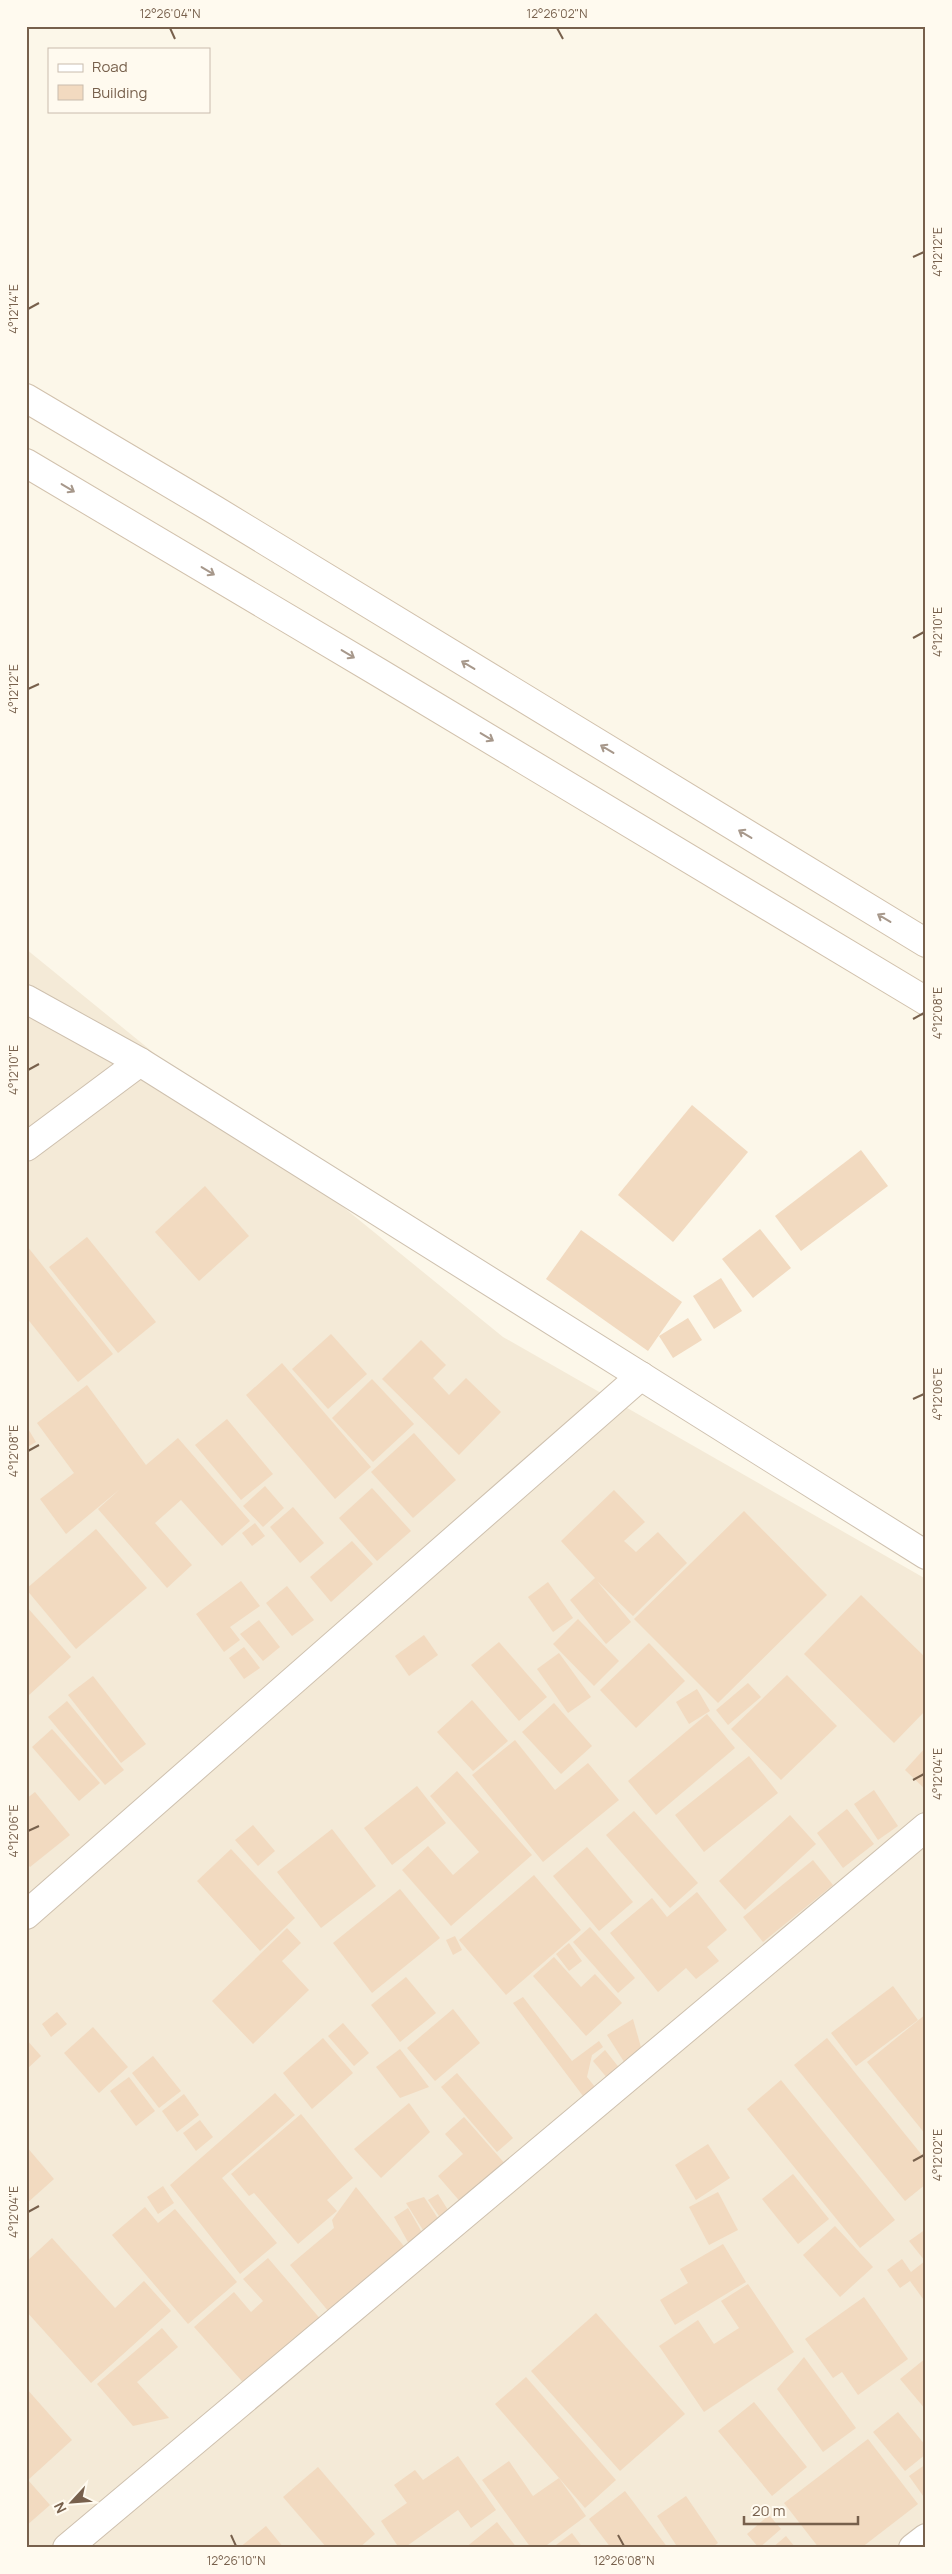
<svg xmlns="http://www.w3.org/2000/svg" width="952" height="2574" viewBox="0 0 952 2574" font-family="Manrope,sans-serif">
<style>
.residential{fill:#f4ead7}
.building{fill:#f2dac0}
.lines{fill:none;stroke-linecap:round;stroke-linejoin:round}
.street-casing{stroke:#cec0ae;stroke-width:30}
.secondary-casing{stroke:#d1c1ac;stroke-width:30}
.street{stroke:#fff;stroke-width:28}
.secondary{stroke:#fff;stroke-width:28}
.oneway{stroke:#a7988b}
.ticks{fill:none;stroke:#77604c;stroke-width:2}
.neatline{fill:none;stroke:#77604c;stroke-width:2}
.ticks-label{font-size:12px;text-anchor:middle;fill:#77604c}
</style>
<rect width="100%" height="100%" fill="#fcf7e9"/>
<polygon class="residential" points="26,949 503,1337 926,1579 926,2548 26,2548"/>
<g class="building">
<polygon points="692,1105 748,1152 673,1242 618,1195"/>
<polygon points="861,1150 888,1186 801,1251 775,1216"/>
<polygon points="205,1186 249,1236 199,1281 155,1232"/>
<polygon points="760,1229 791,1268 753,1298 722,1259"/>
<polygon points="581,1230 682,1302 648,1351 546,1279"/>
<polygon points="87,1237 156,1322 118,1353 49,1267"/>
<polygon points="27,1246 113,1354 78,1382 26,1317"/>
<polygon points="721,1278 742,1311 714,1329 693,1296"/>
<polygon points="688,1318 702,1340 673,1358 659,1336"/>
<polygon points="331,1334 367,1374 328,1409 292,1369"/>
<polygon points="421,1340 446,1365 433,1378 449,1395 466,1378 501,1412 459,1455 382,1379"/>
<polygon points="282,1363 371,1467 335,1499 246,1395"/>
<polygon points="372,1379 414,1424 373,1462 332,1418"/>
<polygon points="87,1385 146,1465 178,1438 250,1521 222,1546 181,1500 155,1523 192,1565 167,1588 98,1509 120,1489 66,1534 40,1499 74,1473 37,1423"/>
<polygon points="227,1419 273,1474 241,1500 195,1445"/>
<polygon points="27,1427 36,1442 26,1448 26,1428"/>
<polygon points="414,1433 456,1480 413,1518 371,1472"/>
<polygon points="265,1486 284,1508 263,1527 243,1506"/>
<polygon points="372,1488 411,1531 377,1561 339,1518"/>
<polygon points="614,1490 645,1522 624,1541 636,1552 658,1532 687,1563 633,1616 597,1581 631,1622 606,1644 570,1600 595,1578 561,1541"/>
<polygon points="293,1507 324,1543 300,1563 270,1527"/>
<polygon points="744,1511 827,1595 718,1703 634,1619"/>
<polygon points="255,1523 265,1536 252,1546 242,1533"/>
<polygon points="96,1529 147,1588 76,1649 26,1589"/>
<polygon points="352,1541 373,1564 331,1602 310,1577"/>
<polygon points="241,1581 260,1606 230,1627 240,1640 224,1652 196,1614"/>
<polygon points="548,1582 573,1618 553,1632 528,1597"/>
<polygon points="287,1586 314,1620 292,1636 266,1603"/>
<polygon points="861,1595 926,1658 926,1710 894,1743 804,1654"/>
<polygon points="26,1606 71,1657 29,1695 26,1692"/>
<polygon points="578,1619 619,1661 594,1686 553,1644"/>
<polygon points="259,1620 280,1647 263,1661 240,1634"/>
<polygon points="424,1635 438,1655 409,1676 395,1656"/>
<polygon points="499,1642 547,1697 519,1721 471,1665"/>
<polygon points="649,1643 685,1681 636,1728 600,1690"/>
<polygon points="244,1647 260,1668 244,1679 229,1658"/>
<polygon points="559,1653 591,1697 568,1713 537,1669"/>
<polygon points="787,1675 837,1726 781,1780 731,1729"/>
<polygon points="93,1676 146,1744 121,1763 68,1695"/>
<polygon points="748,1683 761,1697 728,1725 716,1710"/>
<polygon points="697,1689 710,1711 689,1724 676,1702"/>
<polygon points="472,1700 508,1741 473,1771 437,1732"/>
<polygon points="67,1701 124,1770 105,1785 48,1717"/>
<polygon points="554,1703 592,1746 561,1774 522,1732"/>
<polygon points="707,1714 735,1748 656,1815 628,1781"/>
<polygon points="52,1729 100,1783 79,1801 32,1747"/>
<polygon points="515,1740 555,1790 588,1763 619,1800 543,1862 472,1775"/>
<polygon points="926,1747 926,1790 905,1770"/>
<polygon points="749,1756 778,1793 704,1852 675,1815"/>
<polygon points="457,1771 532,1855 451,1926 402,1870 428,1846 453,1875 479,1852 430,1796"/>
<polygon points="417,1786 446,1823 392,1865 364,1828"/>
<polygon points="874,1790 898,1826 878,1840 854,1804"/>
<polygon points="35,1792 70,1835 30,1867 26,1862 26,1799"/>
<polygon points="847,1809 874,1844 843,1868 817,1833"/>
<polygon points="634,1811 698,1883 670,1908 606,1835"/>
<polygon points="790,1815 816,1844 745,1910 719,1881"/>
<polygon points="253,1825 275,1851 258,1866 235,1840"/>
<polygon points="332,1829 376,1886 321,1928 277,1872"/>
<polygon points="587,1847 633,1902 599,1931 553,1876"/>
<polygon points="231,1849 295,1918 260,1951 197,1881"/>
<polygon points="813,1860 833,1885 763,1942 743,1917"/>
<polygon points="534,1875 581,1930 506,1995 459,1940"/>
<polygon points="400,1889 440,1938 372,1993 333,1943"/>
<polygon points="697,1892 727,1930 707,1947 719,1961 696,1979 686,1968 658,1992 610,1933 652,1898 667,1917"/>
<polygon points="590,1927 635,1978 618,1993 573,1942"/>
<polygon points="287,1928 301,1943 282,1961 309,1990 253,2044 212,2001"/>
<polygon points="455,1936 462,1950 453,1955 446,1940"/>
<polygon points="569,1943 582,1961 569,1971 556,1954"/>
<polygon points="554,1957 581,1987 595,1974 622,2003 586,2036 533,1976"/>
<polygon points="406,1977 436,2013 400,2042 371,2005"/>
<polygon points="893,1986 918,2020 856,2066 831,2033"/>
<polygon points="523,1997 572,2061 599,2041 603,2047 592,2055 587,2077 595,2087 583,2096 513,2003"/>
<polygon points="453,2009 480,2043 435,2081 407,2048"/>
<polygon points="57,2012 67,2024 51,2037 42,2024"/>
<polygon points="926,2014 926,2135 867,2062"/>
<polygon points="633,2019 644,2058 628,2068 607,2035"/>
<polygon points="343,2023 369,2053 354,2066 328,2036"/>
<polygon points="93,2027 128,2067 99,2093 64,2053"/>
<polygon points="323,2038 353,2073 312,2109 283,2073"/>
<polygon points="827,2038 926,2160 926,2184 905,2201 794,2065"/>
<polygon points="26,2039 41,2056 26,2070"/>
<polygon points="400,2049 429,2087 400,2098 376,2067"/>
<polygon points="605,2050 625,2075 613,2085 593,2061"/>
<polygon points="153,2056 181,2091 159,2108 132,2073"/>
<polygon points="457,2073 513,2138 497,2152 441,2087"/>
<polygon points="129,2077 155,2111 136,2126 110,2091"/>
<polygon points="781,2080 895,2220 860,2248 747,2109"/>
<polygon points="275,2093 295,2115 222,2178 277,2243 240,2274 170,2185"/>
<polygon points="184,2094 199,2115 177,2132 162,2111"/>
<polygon points="409,2103 430,2132 381,2178 354,2149"/>
<polygon points="301,2114 353,2178 327,2200 337,2211 298,2244 254,2193 249,2196 231,2174"/>
<polygon points="464,2117 507,2166 463,2205 438,2176 463,2154 445,2134"/>
<polygon points="200,2120 213,2137 196,2151 183,2133"/>
<polygon points="708,2144 730,2178 696,2200 675,2165"/>
<polygon points="26,2146 54,2179 26,2204"/>
<polygon points="793,2174 829,2219 798,2244 762,2199"/>
<polygon points="163,2186 174,2203 158,2214 147,2197"/>
<polygon points="356,2187 411,2255 334,2318 290,2265 334,2228 332,2220"/>
<polygon points="718,2192 738,2230 709,2245 689,2207"/>
<polygon points="438,2194 448,2210 439,2216 428,2200"/>
<polygon points="424,2197 439,2220 423,2230 406,2203"/>
<polygon points="145,2207 158,2223 175,2209 237,2282 188,2324 112,2235"/>
<polygon points="408,2208 424,2236 409,2244 394,2217"/>
<polygon points="835,2226 873,2267 840,2297 803,2255"/>
<polygon points="926,2229 926,2303 910,2281 900,2288 887,2270 902,2259 911,2272 925,2261 909,2241"/>
<polygon points="52,2238 115,2308 144,2281 171,2311 91,2383 26,2311 26,2262"/>
<polygon points="723,2244 746,2282 675,2325 660,2300 688,2283 680,2269"/>
<polygon points="268,2258 323,2322 248,2388 194,2327 234,2292 251,2312 263,2301 243,2279"/>
<polygon points="748,2284 794,2352 704,2412 659,2346 698,2320 714,2344 739,2328 721,2301"/>
<polygon points="864,2297 908,2359 858,2395 842,2372 833,2378 805,2339"/>
<polygon points="596,2313 685,2414 620,2471 531,2371"/>
<polygon points="162,2328 178,2347 137,2382 169,2418 133,2426 97,2384"/>
<polygon points="804,2357 856,2428 823,2452 777,2389"/>
<polygon points="926,2358 926,2410 900,2379"/>
<polygon points="526,2377 616,2480 585,2508 495,2404"/>
<polygon points="26,2388 72,2440 28,2480 50,2505 26,2526"/>
<polygon points="754,2402 807,2467 772,2496 718,2431"/>
<polygon points="898,2412 926,2446 926,2454 905,2471 873,2432"/>
<polygon points="868,2439 918,2504 861,2548 819,2548 784,2503"/>
<polygon points="458,2456 496,2510 471,2528 458,2510 404,2548 399,2548 381,2521 407,2503 394,2485 415,2470 423,2480"/>
<polygon points="509,2461 533,2496 559,2478 586,2516 543,2548 531,2548 482,2480"/>
<polygon points="926,2464 926,2500 909,2476"/>
<polygon points="318,2467 375,2534 359,2548 327,2548 283,2497"/>
<polygon points="625,2491 668,2548 611,2548 589,2519"/>
<polygon points="686,2496 718,2543 711,2548 678,2548 657,2516"/>
<polygon points="769,2515 781,2529 759,2548 747,2534"/>
<polygon points="497,2522 517,2548 465,2548"/>
<polygon points="266,2526 284,2548 239,2548"/>
<polygon points="572,2533 583,2548 552,2548"/>
<polygon points="786,2536 795,2547 772,2548"/>
</g>
<g class="lines">
<g class="street-casing">
<g id="street">
<polyline points="26,999 140,1062 926,1555"/>
<polyline points="26,1147 140,1062"/>
<polyline points="26,1915 641,1376"/>
<polyline points="67,2548 926,1827"/>
<polyline points="913,2548 926,2538"/>
</g>
</g>
<g class="secondary-casing">
<g id="secondary">
<polyline points="26,398 215,510 926,943"/>
<polyline points="26,463 378,672 926,1001"/>
</g>
</g>
<use href="#street" class="street"/>
<use href="#secondary" class="secondary"/>
</g>
<defs><path id="oneway-shaft" d="M-6 0H5M1.5-3L5.5 0L1.5 3" fill="none" stroke-width="1.6" stroke-linecap="round" stroke-linejoin="round" transform="scale(1.25)"/></defs>
<g class="oneway">
<use href="#oneway-shaft" transform="translate(68 488) rotate(31)"/>
<use href="#oneway-shaft" transform="translate(208 571) rotate(31)"/>
<use href="#oneway-shaft" transform="translate(348 654) rotate(31)"/>
<use href="#oneway-shaft" transform="translate(468 665) rotate(-149)"/>
<use href="#oneway-shaft" transform="translate(487 737) rotate(31)"/>
<use href="#oneway-shaft" transform="translate(607 749) rotate(-149)"/>
<use href="#oneway-shaft" transform="translate(745 834) rotate(-149)"/>
<use href="#oneway-shaft" transform="translate(884 918) rotate(-149)"/>
</g>
<path class="ticks" d="M170,28L175,39M557,28L563,39M913,257L924,252M28,309L39,303M913,638L924,632M28,689L39,684M913,1019L924,1013M28,1070L39,1064M913,1399L924,1394M28,1451L39,1445M913,1780L924,1774M28,1831L39,1826M913,2161L924,2155M28,2212L39,2206M231,2535L236,2546M618,2535L624,2546"/>
<rect width="952" height="2574" fill="none" stroke="#fffaef" stroke-width="55"/>
<rect x="48" y="48" width="162" height="65" fill="#fffaef" stroke="#c9bcae"/>
<rect x="58" y="64" width="25" height="8" fill="#ffffff" stroke="#c9bcae"/>
<text x="92" y="72" font-size="15" fill="#77604c">Road</text>
<rect x="58" y="85" width="25" height="15" fill="#f2dac0" stroke="#c9bcae"/>
<text x="92" y="98" font-size="15" fill="#77604c">Building</text>
<g transform="translate(72 2502) rotate(244)" stroke="#fffaef" stroke-width="4" paint-order="stroke">
<path d="M0-4L9 19L0 12L-9 19Z" fill="#77604c"/>
<text y="-8" font-size="14" font-weight="bold" text-anchor="middle" fill="#77604c">N</text>
</g>
<path d="M744 2516v8h114v-8" fill="none" stroke="#77604c" stroke-width="2.5"/>
<text x="752" y="2516" font-size="15" fill="#77604c" stroke="#fffaef" stroke-width="4" paint-order="stroke">20 m</text>
<rect x="28" y="28" width="896" height="2518" class="neatline"/>
<g class="ticks-label">
<text x="170" y="18">12°26'04"N</text>
<text x="557" y="18">12°26'02"N</text>
<text transform="translate(938 252) rotate(-90)" y="4">4°12'12"E</text>
<text transform="translate(14 309) rotate(-90)" y="4">4°12'14"E</text>
<text transform="translate(938 632) rotate(-90)" y="4">4°12'10"E</text>
<text transform="translate(14 689) rotate(-90)" y="4">4°12'12"E</text>
<text transform="translate(938 1013) rotate(-90)" y="4">4°12'08"E</text>
<text transform="translate(14 1070) rotate(-90)" y="4">4°12'10"E</text>
<text transform="translate(938 1394) rotate(-90)" y="4">4°12'06"E</text>
<text transform="translate(14 1451) rotate(-90)" y="4">4°12'08"E</text>
<text transform="translate(938 1774) rotate(-90)" y="4">4°12'04"E</text>
<text transform="translate(14 1831) rotate(-90)" y="4">4°12'06"E</text>
<text transform="translate(938 2155) rotate(-90)" y="4">4°12'02"E</text>
<text transform="translate(14 2212) rotate(-90)" y="4">4°12'04"E</text>
<text x="236" y="2565">12°26'10"N</text>
<text x="624" y="2565">12°26'08"N</text>
</g>
</svg>
